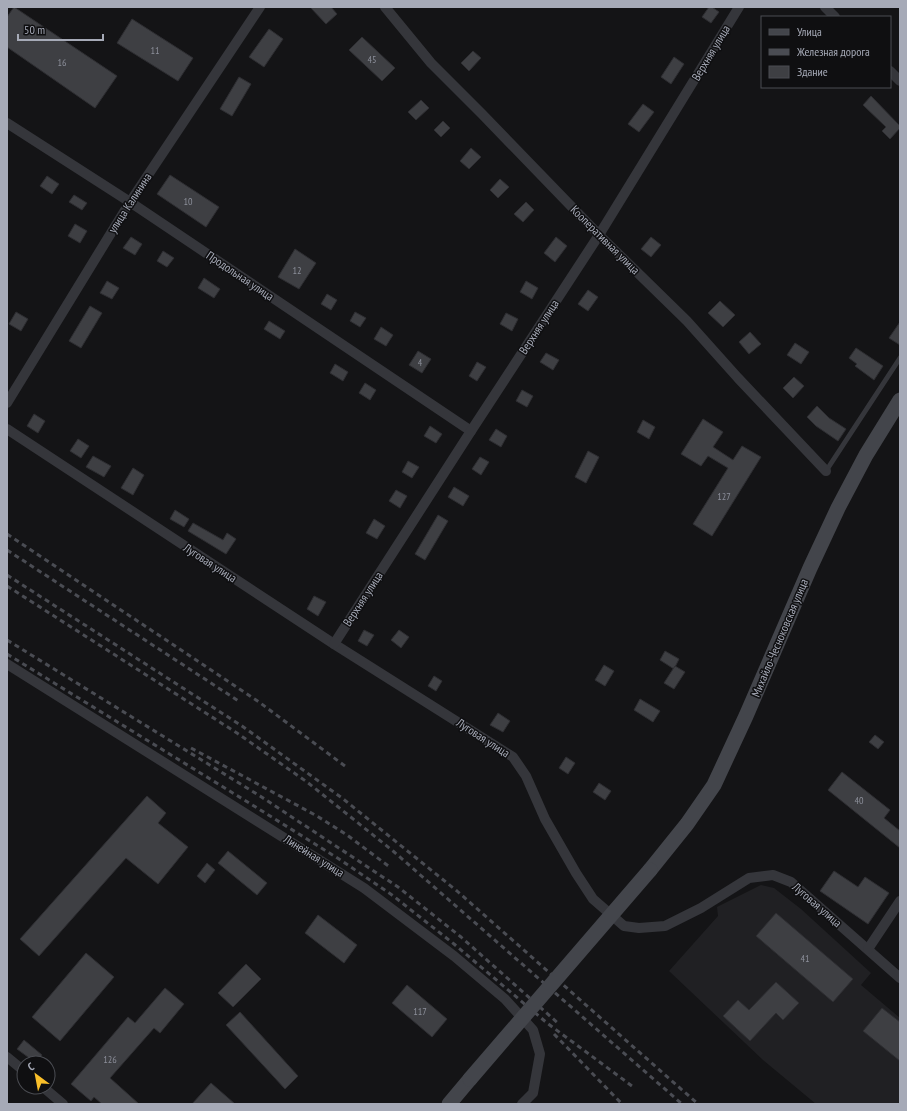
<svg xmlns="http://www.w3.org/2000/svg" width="907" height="1111" viewBox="0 0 907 1111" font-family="'PT Sans Narrow',sans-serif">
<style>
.built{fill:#202023}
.building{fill:#3e3f43;stroke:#2e2e32}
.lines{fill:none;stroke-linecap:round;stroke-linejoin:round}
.lane{stroke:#35363b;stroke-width:5}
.street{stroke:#35363b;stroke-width:10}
.secondary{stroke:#43454b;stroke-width:15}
.rail{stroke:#4a4c53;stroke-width:3;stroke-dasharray:5 4;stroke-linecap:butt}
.secondary-bridge{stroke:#43454b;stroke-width:15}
.labels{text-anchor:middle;stroke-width:3;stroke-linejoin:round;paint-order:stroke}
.number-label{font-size:10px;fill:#8c8f9a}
.street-label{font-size:12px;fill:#a6aab7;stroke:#0f0f11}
</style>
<rect width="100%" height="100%" fill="#141416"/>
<polygon class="built" points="761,885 774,888 801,909 871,973 861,985 900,1018 900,1104 816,1104 763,1060 669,971 718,916 717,907"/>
<g class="building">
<polygon points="14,7 117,76 95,108 7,47 7,17"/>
<polygon points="310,7 331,7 337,14 326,24"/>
<polygon points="709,7 712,7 719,12 711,23 702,17"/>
<polygon points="132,19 193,58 178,81 117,43"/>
<polygon points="269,29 283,39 264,67 249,57"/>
<polygon points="362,37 395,68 382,81 349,50"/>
<polygon points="473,51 481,58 469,71 461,63"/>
<polygon points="674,57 684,64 671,84 661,77"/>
<polygon points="239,77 251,84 232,116 220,109"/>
<polygon points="871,96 900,126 900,128 890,139 882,131 886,127 863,105"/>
<polygon points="421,100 429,108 416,120 408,112"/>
<polygon points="643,104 654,112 639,132 628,124"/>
<polygon points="443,121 450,128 441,137 434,130"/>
<polygon points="471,148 481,157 469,169 460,161"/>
<polygon points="170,175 219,207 206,227 157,194"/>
<polygon points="47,176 59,184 52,194 40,186"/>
<polygon points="500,179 509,187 498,198 490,190"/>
<polygon points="74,195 87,203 82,210 69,202"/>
<polygon points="526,202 534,210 523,222 514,214"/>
<polygon points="75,224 87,231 80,243 68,236"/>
<polygon points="131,237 142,244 135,255 123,248"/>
<polygon points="556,237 567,246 555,262 544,253"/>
<polygon points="651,237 661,245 651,257 641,249"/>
<polygon points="295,249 316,263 299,289 278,277"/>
<polygon points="163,251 174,258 167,267 157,261"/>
<polygon points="204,278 220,289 214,298 198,288"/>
<polygon points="107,281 119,288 112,299 100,293"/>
<polygon points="526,281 538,288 532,299 520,292"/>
<polygon points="588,290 598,297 588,311 578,304"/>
<polygon points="327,294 337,300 331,310 321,304"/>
<polygon points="720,301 735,315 723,327 708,313"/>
<polygon points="90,306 102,313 81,348 69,341"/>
<polygon points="16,312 28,319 21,331 9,324"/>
<polygon points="355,312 366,318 360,327 350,321"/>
<polygon points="506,313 518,319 512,331 500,324"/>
<polygon points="269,321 285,331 280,339 264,329"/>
<polygon points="900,322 900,345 889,338"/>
<polygon points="381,327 393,335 386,346 374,339"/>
<polygon points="750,332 761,344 749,354 739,342"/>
<polygon points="795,343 809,352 801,364 787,355"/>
<polygon points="856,348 883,366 874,380 855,366 857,364 849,358"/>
<polygon points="418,351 431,359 422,373 409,365"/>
<polygon points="546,353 559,360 553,370 540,362"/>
<polygon points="477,362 486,367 477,381 469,376"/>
<polygon points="335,364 348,372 343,381 330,373"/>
<polygon points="794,377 804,386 793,398 783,388"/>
<polygon points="365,383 376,390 370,400 359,393"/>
<polygon points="522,390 533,396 527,407 516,401"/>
<polygon points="817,406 829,418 846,429 838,441 816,426 807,417"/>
<polygon points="34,414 45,421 38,433 27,426"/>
<polygon points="703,419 723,432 713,447 733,460 742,446 761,457 712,536 693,524 728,468 708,456 701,466 681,454"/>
<polygon points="643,420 655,427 649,439 637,432"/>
<polygon points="430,426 442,434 436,443 424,436"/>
<polygon points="496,429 507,436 501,447 489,440"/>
<polygon points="78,439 89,446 81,458 70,451"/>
<polygon points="588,451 599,457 586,483 575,477"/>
<polygon points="93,456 111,466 104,477 86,467"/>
<polygon points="480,457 489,462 481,475 472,469"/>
<polygon points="408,461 419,467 412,478 402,472"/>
<polygon points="133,468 144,475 133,495 121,488"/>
<polygon points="454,487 469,496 463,506 448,497"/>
<polygon points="396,490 407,496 400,508 389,501"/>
<polygon points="175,510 189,519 184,527 170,519"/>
<polygon points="438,515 448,521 425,560 415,554"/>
<polygon points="374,519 385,526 377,539 366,533"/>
<polygon points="193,523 223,540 227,533 236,539 226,554 188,531"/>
<polygon points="314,596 326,602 318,616 307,609"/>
<polygon points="364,630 374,635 367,646 358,641"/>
<polygon points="399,630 409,637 401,648 391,640"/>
<polygon points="665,651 679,659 674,669 660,660"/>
<polygon points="604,665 614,671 605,686 595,680"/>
<polygon points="675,666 685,672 674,689 664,683"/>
<polygon points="434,676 442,681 436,691 428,686"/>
<polygon points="640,699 660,711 653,722 634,710"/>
<polygon points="498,713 510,721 503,732 490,725"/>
<polygon points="875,735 884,742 878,749 869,742"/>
<polygon points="566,757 575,763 568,774 559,768"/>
<polygon points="842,772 890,810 884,818 900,831 900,848 828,790"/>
<polygon points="599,783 611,791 605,800 593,792"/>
<polygon points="147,796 166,813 158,823 188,847 158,884 126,858 39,956 20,939"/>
<polygon points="228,851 267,883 257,895 218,863"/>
<polygon points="207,863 215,870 205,883 197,876"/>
<polygon points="834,871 858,887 865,877 889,893 868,924 820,891"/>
<polygon points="776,913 853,979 833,1002 756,936"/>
<polygon points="318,915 357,945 344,963 305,933"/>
<polygon points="86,953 114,977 60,1041 32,1017"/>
<polygon points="246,964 261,979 233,1007 218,993"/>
<polygon points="776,982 799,1003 783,1020 776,1013 750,1041 723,1016 738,1000 749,1010"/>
<polygon points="407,985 447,1019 432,1037 392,1003"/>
<polygon points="165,988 184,1004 160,1033 154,1028 110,1078 139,1104 102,1104 94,1097 91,1101 71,1084 128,1017 135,1023"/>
<polygon points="882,1008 900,1022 900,1061 863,1031"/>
<polygon points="240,1012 298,1076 285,1089 226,1025"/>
<polygon points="24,1040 42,1055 36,1063 17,1049"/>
<polygon points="211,1083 235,1104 192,1104"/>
</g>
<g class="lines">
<polyline class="lane" points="826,471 900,358"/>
<g class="street">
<polyline points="385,7 431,63 482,114 599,235 687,321 738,378 826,471"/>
<polyline points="825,7 835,17"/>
<polyline points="890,71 900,81"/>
<polyline points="7,123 130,202 471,431"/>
<polyline points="7,403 130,202 260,7"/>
<polyline points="7,429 334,644 513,757 526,776 545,819 576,873 593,899 624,926 639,928 665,926 701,908 749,878 773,875 791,882 900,978"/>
<polyline points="334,644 471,431 599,235 739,7"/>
<polyline points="7,664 364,888 454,956 505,999 533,1030 540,1054 533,1093 522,1104"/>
<polyline points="868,949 900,901"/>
<polyline points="7,1057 24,1071"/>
<polyline points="43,1087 63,1104"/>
</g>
<g class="secondary">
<polyline points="650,870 687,824 714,785 746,716 810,568 838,508 866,455 900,400"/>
<polyline points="449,1104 470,1079"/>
</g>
<g class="rail">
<polyline points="7,534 259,702 345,766"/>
<polyline points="7,550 240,702"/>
<polyline points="7,575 242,726 342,798 457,891 698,1104"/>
<polyline points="7,586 237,733 307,782 393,851 682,1104"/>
<polyline points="7,640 260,796 398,887 461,937 559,1024"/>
<polyline points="7,654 254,806 339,859 392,895 454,944 547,1023 632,1086"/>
<polyline points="191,748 317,816 347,835 391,868"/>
<polyline points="554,1034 622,1104"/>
</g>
<polyline class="secondary-bridge" points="470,1079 650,870"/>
</g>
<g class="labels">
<g class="number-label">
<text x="155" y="54">11</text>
<text x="372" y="63">45</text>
<text x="62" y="66">16</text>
<text x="188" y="205">10</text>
<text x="297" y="274">12</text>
<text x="420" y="366">4</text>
<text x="724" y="500">127</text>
<text x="859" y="804">40</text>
<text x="805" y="962">41</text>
<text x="420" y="1015">117</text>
<text x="110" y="1063">126</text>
</g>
<g class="street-label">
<text transform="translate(711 53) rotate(-59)" y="4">Верхняя улица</text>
<text transform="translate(130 203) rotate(-57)" y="4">улица Калинина</text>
<text transform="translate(605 240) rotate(45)" y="4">Кооперативная улица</text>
<text transform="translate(240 276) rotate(34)" y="4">Продольная улица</text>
<text transform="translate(539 327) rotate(-57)" y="4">Верхняя улица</text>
<text transform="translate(210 563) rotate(33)" y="4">Луговая улица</text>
<text transform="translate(363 599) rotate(-57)" y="4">Верхняя улица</text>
<text transform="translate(780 638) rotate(-67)" y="4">Михайло-Чесноковская улица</text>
<text transform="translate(483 738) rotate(33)" y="4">Луговая улица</text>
<text transform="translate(314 856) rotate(32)" y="4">Линейная улица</text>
<text transform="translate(817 905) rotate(41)" y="4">Луговая улица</text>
</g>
</g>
<rect width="907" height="1111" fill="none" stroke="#a6aab7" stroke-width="16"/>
<rect x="761" y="16" width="130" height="72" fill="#0f0f11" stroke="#4b4d53"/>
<rect x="769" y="29" width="20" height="6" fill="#43454b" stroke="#4b4d53"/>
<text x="797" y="36" font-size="12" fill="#a6aab7">Улица</text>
<rect x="769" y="49" width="20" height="6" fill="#4a4c53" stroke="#4b4d53"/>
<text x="797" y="56" font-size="12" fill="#a6aab7">Железная дорога</text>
<rect x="769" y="66" width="20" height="12" fill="#3e3f43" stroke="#4b4d53"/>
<text x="797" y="76" font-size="12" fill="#a6aab7">Здание</text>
<g transform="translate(36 1075) rotate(328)"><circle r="19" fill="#0f0f11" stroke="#4b4d53"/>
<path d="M0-3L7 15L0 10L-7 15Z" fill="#f9bf2a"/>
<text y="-6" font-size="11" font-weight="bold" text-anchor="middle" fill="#a6aab7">С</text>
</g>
<path d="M18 34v6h85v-6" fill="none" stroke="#a6aab7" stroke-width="2"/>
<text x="24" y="34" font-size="12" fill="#a6aab7" stroke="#0f0f11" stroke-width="3" paint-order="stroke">50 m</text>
</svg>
